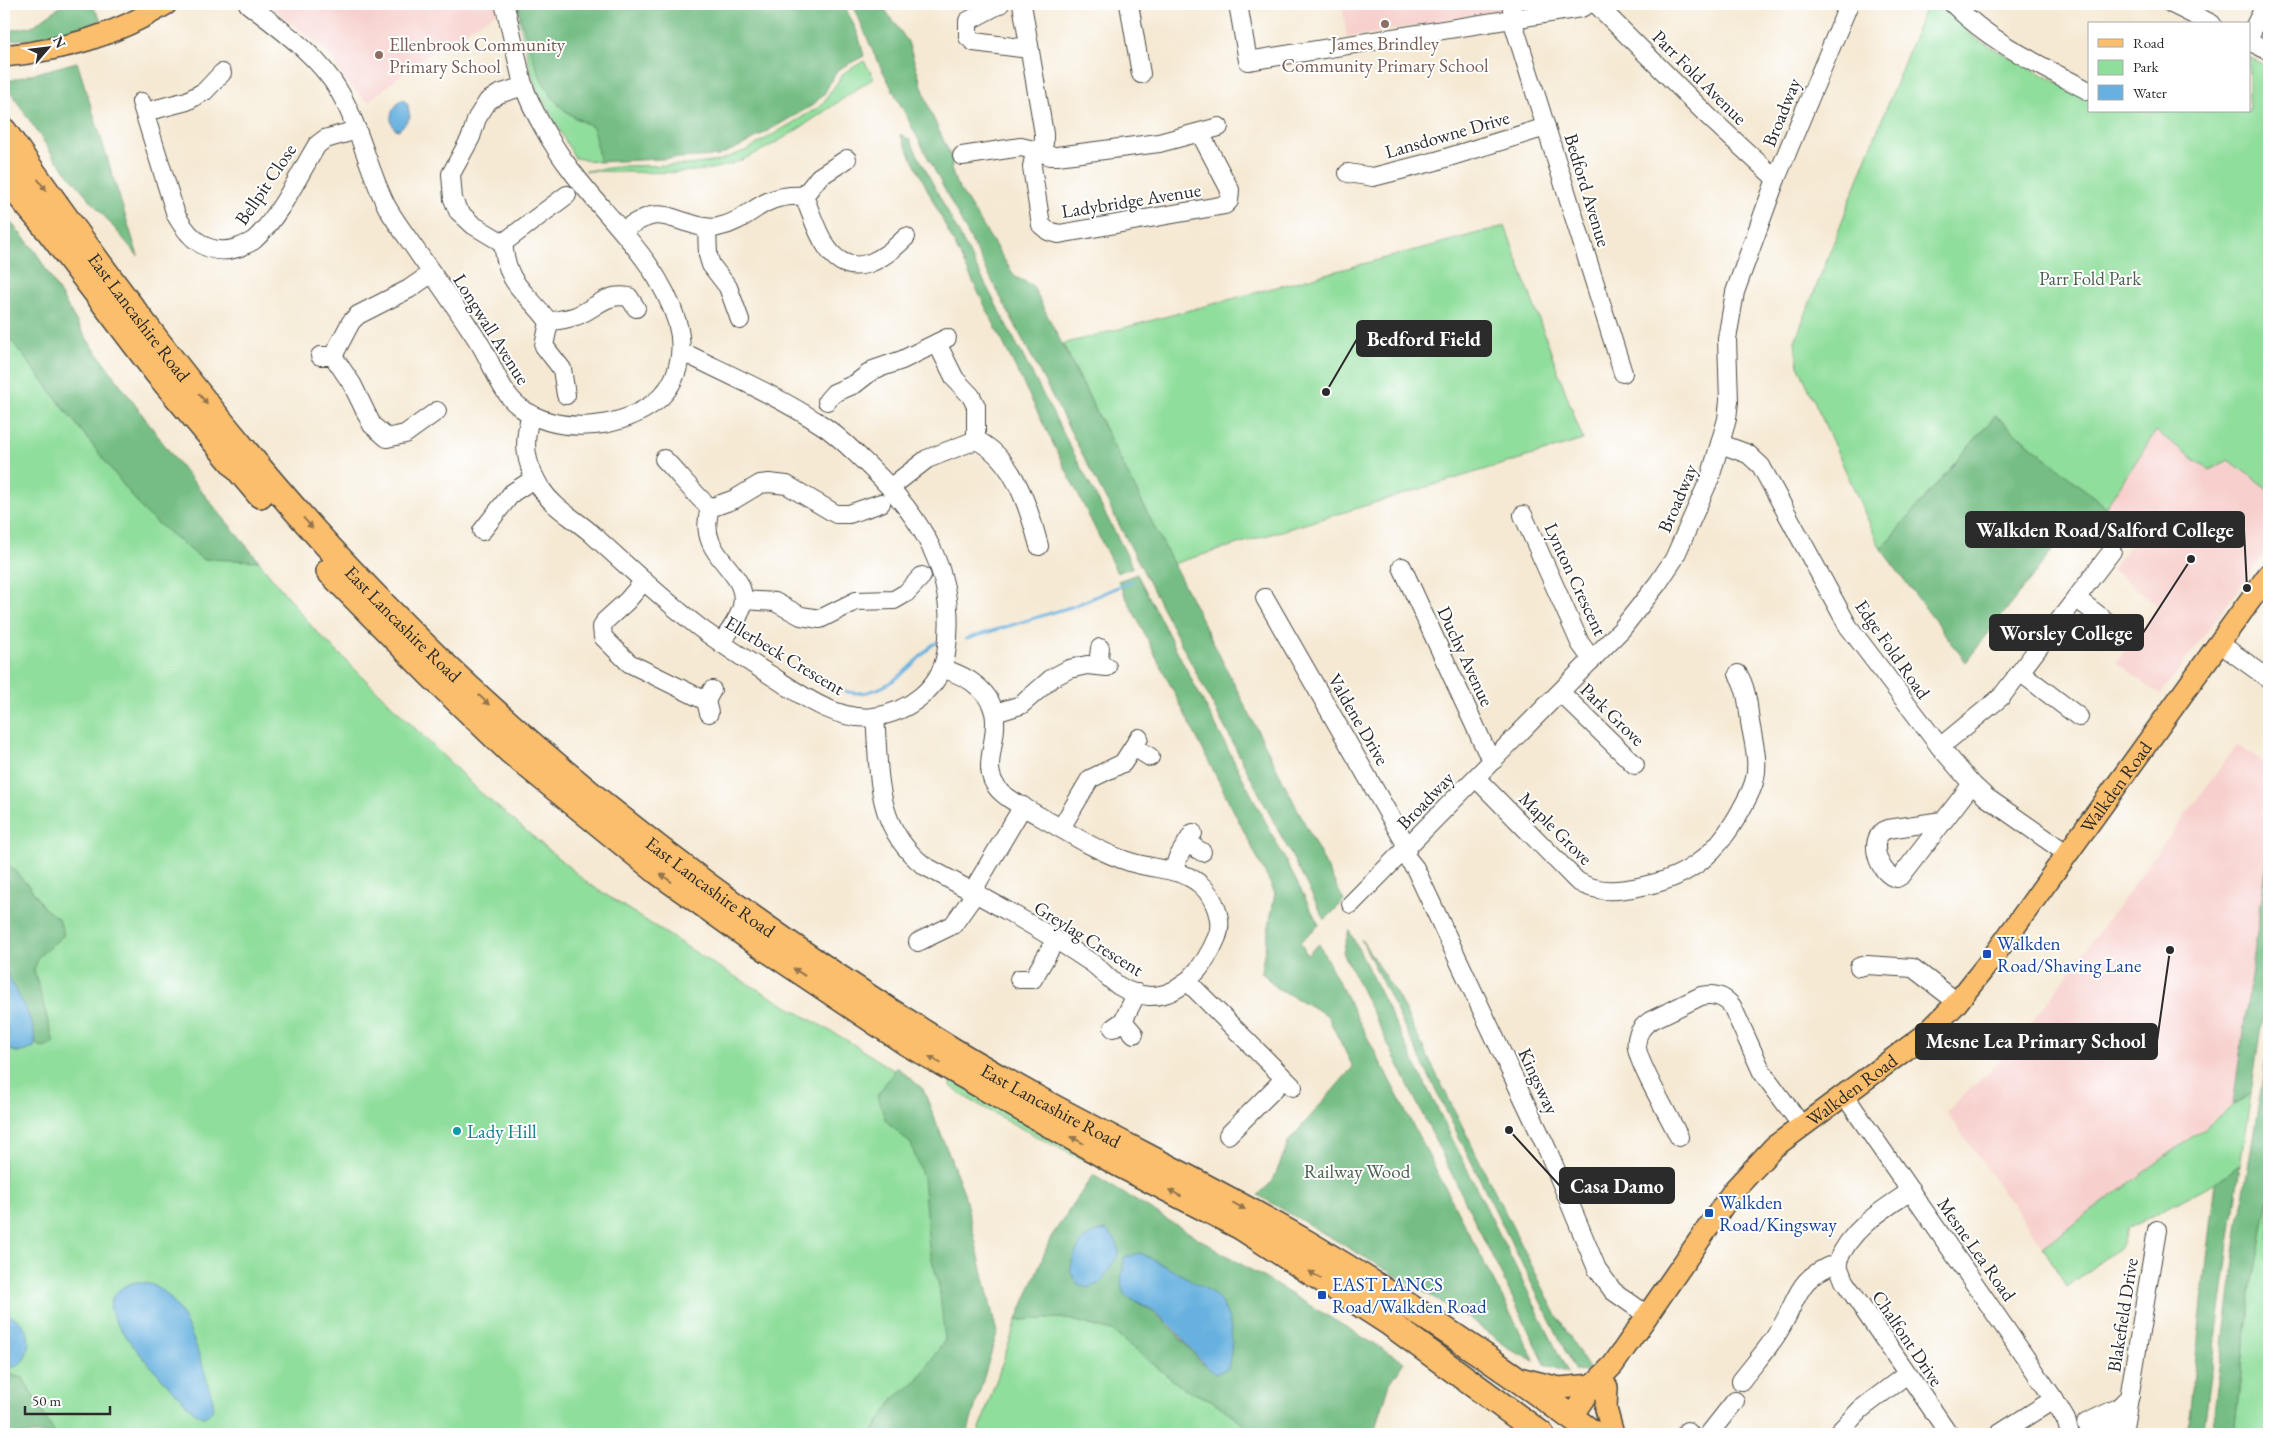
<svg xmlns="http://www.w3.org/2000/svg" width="2273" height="1438" viewBox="0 0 2273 1438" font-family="'EB Garamond',serif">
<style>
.built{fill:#f7d0cd}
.green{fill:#90de9c;stroke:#5e8464}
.forest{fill:#74bd84;stroke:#507458;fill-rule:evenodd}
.water{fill:#66b1df;stroke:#486e85}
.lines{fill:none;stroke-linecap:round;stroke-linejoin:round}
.stream{stroke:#66b1df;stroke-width:3}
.minor-casing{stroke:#494844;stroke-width:20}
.major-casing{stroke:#494844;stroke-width:24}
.highway-casing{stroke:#494844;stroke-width:28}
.minor{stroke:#fff;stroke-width:18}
.major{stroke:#fabe6d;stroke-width:21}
.highway{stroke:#fabe6d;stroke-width:25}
.oneway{fill:#92744c}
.education-dot{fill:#8d6e63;stroke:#fff;stroke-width:2}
.transit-dot{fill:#1a4fb4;stroke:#fff;stroke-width:2}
.culture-dot{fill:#0f9aa8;stroke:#fff;stroke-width:2}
.labels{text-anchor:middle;stroke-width:4;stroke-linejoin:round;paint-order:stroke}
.education-label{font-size:19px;fill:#785e54;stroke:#fff}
.street-label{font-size:19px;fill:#2b2b2b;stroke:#fff}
.park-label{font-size:19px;fill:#49614d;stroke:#fff}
.transit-label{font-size:19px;fill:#164399;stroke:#fff;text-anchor:start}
.culture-label{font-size:19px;fill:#0d838f;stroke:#fff;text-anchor:start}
.leader{fill:none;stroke:#2b2b2b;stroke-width:2}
.callout-dot{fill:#2b2b2b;stroke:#fff;stroke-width:2}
.callout{fill:#2b2b2b;stroke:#2b2b2b;stroke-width:2}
.callout-label{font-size:20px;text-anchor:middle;font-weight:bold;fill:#fff}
</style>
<rect width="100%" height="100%" fill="#fff"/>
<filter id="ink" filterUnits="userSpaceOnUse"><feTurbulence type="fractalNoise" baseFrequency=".02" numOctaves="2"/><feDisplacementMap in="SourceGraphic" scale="10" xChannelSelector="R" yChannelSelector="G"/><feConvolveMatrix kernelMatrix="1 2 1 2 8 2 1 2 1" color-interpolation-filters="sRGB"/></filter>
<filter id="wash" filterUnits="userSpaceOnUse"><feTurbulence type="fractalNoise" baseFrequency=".0096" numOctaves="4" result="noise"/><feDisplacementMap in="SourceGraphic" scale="20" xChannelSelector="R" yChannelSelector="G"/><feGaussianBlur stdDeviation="1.12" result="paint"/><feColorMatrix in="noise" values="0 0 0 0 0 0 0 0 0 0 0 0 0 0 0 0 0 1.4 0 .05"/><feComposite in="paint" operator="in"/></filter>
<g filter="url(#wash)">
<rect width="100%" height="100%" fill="#f5e9d3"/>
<g class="built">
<polygon points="267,4 498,4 499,11 418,61 368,102 347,83 326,50"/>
<polygon points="1342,4 1505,4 1501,10 1347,38"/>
<polygon points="2156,431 2209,470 2228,460 2269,490 2269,548 2160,695 2116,662 2158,606 2112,569 2140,532 2106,507"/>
<polygon points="2237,745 2269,766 2269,847 2233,1105 2043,1247 1946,1112 2010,1052"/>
</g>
<g class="green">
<polygon points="1927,4 1941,4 1976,39 2089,99 2089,111 2249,111 2249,57 2269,67 2269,490 2229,460 2209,470 2156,431 2106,507 1995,416 1881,549 1798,365 1795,341"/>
<polygon points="518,17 520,17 529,44 573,117 593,127 600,162 575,158 535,86"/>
<path d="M864,61L874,78C830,106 786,142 737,162C697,178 629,171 585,171L625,166L688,165L718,161L747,150L821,106L844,73Z"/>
<polygon points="4,223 12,224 35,251 86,338 174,458 313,628 481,793 589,884 715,965 848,1041 923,1089 964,1193 951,1434 4,1434"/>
<polygon points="1505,226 1583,440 1172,564 1063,344"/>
<path d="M953,1081L1092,1162C1081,1163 977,1104 960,1094L950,1085Z"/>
<polygon points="2251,1093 2240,1165 2216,1182 2127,1229 2122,1245 2067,1287 2043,1247"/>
<polygon points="2269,1196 2269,1434 2234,1434 2247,1321"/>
<polygon points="1065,1318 1112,1331 1184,1389 1211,1400 1238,1419 1250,1434 978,1434 1017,1320"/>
</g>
<g class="forest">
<polygon points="64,4 91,4 102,21 68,36 10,40 4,36 4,32 33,26"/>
<path d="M526,4H844L858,34L864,56L837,70L824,94L813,105L743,145L718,156L600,162L593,127C581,120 566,114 557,103C534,76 528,39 517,6Z"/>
<polygon points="853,4 881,4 908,42 930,111 953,161 951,169 956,183 1015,277 1032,285 1344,901 1325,920 874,54"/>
<polygon points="77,62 138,256 54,157 4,82"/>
<polygon points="900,134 910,140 1133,567 1117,573"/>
<polygon points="4,224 12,224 35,251 86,338 174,458 259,561 202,559 146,514 4,331"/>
<polygon points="1995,416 2106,507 2085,534 2072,525 1966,662 1881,549"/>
<polygon points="1137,574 1319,925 1300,942 1307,955 1319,944 1535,1361 1513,1351 1465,1316 1258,1195 1273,1181 1289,1141 1353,1067 1327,1015 1275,987 1261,971 1275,893 1118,581"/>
<polygon points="2269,847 2269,973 2251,1093 2233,1105"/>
<polygon points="4,860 29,886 44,908 59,919 64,935 39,956 34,970 54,1043 44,1048 36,1044 29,1019 4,969"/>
<polygon points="1349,930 1568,1373 1545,1364 1343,952"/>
<polygon points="1361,939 1398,997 1556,1314 1591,1372 1575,1371"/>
<polygon points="2269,1040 2269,1196 2247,1321 2234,1434 2211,1434 2239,1223"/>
<polygon points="897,1067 923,1089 964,1193 997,1333 967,1434 871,1434 894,1398 916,1382 945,1340 939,1286 929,1248 923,1178 911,1144 886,1121 877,1096"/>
<polygon points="2240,1165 2203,1434 2187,1434 2216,1182"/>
<path d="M1093,1175L1404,1362L1390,1383L1374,1434H1250L1238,1419L1211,1400L1184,1389L1112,1331L1065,1318L1017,1320L1051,1237ZM1125,1296L1230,1322L1202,1364C1177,1334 1162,1313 1125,1296Z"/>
<polygon points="4,1373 23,1378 55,1434 4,1434"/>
</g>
<g class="water">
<path d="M403,99L408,105L410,118L399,130L395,129C386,117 393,107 403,99Z"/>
<path d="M4,969C12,984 42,1032 34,1047C22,1054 15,1054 4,1046Z"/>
<path d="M1106,1230L1115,1239L1120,1252L1101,1283L1087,1288L1078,1284L1070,1271C1075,1248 1082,1234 1106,1230Z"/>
<path d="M1140,1253C1153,1260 1211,1289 1218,1298C1234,1320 1234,1343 1228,1368L1215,1374C1195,1358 1182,1334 1162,1318C1151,1308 1138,1302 1125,1296L1121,1285L1124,1257Z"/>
<path d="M136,1282C143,1283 149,1283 155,1286C187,1301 204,1370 213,1401C214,1409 211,1415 203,1417L195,1413C177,1394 115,1332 111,1311C107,1295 123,1285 136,1282Z"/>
<path d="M4,1312C13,1317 23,1321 27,1332C33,1347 23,1374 4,1366Z"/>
</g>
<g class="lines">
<g class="stream">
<polyline points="966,639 1074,606 1132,581"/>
<path d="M810,677C824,684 842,693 858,693C888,693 912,665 932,645L940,641"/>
</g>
</g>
</g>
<g filter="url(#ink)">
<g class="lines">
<g class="minor-casing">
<g id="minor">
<path d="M248,4C280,29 318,55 339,91C360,127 368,170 387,207C396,223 408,238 418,253C439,283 460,313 480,344C493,364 500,393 521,408C557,434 614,430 651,405C678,387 686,353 677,322C658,260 608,220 571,170C554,148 532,111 523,84C516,58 512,30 504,4"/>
<polyline points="1000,4 968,21 968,37 974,42 1029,49"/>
<polyline points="1129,4 1141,74"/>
<polyline points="1238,4 1248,61 1581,8 1589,4"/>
<polyline points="1511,4 1514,19"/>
<polyline points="1596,4 1710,118 1776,179"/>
<path d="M1953,4C1991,43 2042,66 2089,91"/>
<polyline points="2172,4 2212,24"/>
<polyline points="1512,19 1623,373"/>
<polyline points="2249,37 2266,4"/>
<polyline points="2249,41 2269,51"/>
<path d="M524,86L499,94L488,101L477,118L471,137L451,174L453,199L458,211L473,225L503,243C508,289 525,289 549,322L544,346L562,369L566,395"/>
<path d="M141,102L176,215C190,240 210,258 240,247C244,245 250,243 254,240C278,219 300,173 317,145L325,139L357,130"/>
<polyline points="145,112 187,101 205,91 222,73"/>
<polyline points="1200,133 1230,190 1229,201 1225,205 1059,234 1048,231 1041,225 1032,167 1034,157 1038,151 1050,156 1057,156 1159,143 1219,127"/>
<polyline points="962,156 1021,147 1038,151 1044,143 1044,134 1022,4"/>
<polyline points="1348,173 1373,177 1436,161 1546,127"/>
<polyline points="804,196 819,177 847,159"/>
<polyline points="707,228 708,255 711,265 728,287 740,320"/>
<path d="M623,230C660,206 661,216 699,226C705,227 712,229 718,227C753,220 758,193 804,196C811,213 816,231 826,246C850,283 883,260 906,237"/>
<polyline points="503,243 567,195"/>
<path d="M549,322C558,320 567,319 576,316C597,308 604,293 629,297L636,308"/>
<polyline points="937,343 955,379 971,396 976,406 976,440"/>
<polyline points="320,356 333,356 351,322 358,315 409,289 432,273"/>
<polyline points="333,356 352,384 372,425 387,438 405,434 437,411"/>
<polyline points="827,401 834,393 855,384 873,370 902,360 947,338"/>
<path d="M531,414C523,441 524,462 540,487C553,508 574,518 592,534C627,566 662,599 700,628C723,645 748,661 772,676C801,695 838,722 874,717C908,712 940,689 946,654C959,576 923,518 868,465C854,452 839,436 822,425C781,398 736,378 691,356L681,355"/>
<polyline points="1721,444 1748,454 1761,466 1848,626 1940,747 1972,784 1986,797 2066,853"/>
<path d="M664,459C680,475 693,493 710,508"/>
<path d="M891,487L927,459L976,440C1014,458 1029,508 1039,546"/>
<polyline points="1523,515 1580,643 1592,660"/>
<polyline points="482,531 512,493 535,478"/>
<polyline points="1402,567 1486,750 1494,760"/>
<polyline points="644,581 627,601 605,621 602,627 603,637 629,663 706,701"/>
<polyline points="1265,598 1408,848"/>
<polyline points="2076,598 2128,638"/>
<polyline points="743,600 775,602 801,616 820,619 856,601 894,600 906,593 922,576"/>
<path d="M721,643C728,633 737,622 741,610C754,569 694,560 710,508L735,499L760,484L769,483L787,485L836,514H849L881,503"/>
<polyline points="2219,643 2269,679"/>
<polyline points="1098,666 1100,648"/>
<polyline points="2020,672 2079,717"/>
<polyline points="1561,693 1635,765"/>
<polyline points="709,713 706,701 712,690"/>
<polyline points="995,713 1021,705 1052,678 1069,669 1087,665 1107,667"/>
<path d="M875,717C880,774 874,825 923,865C979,895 1039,927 1092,963C1102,970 1109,980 1119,986C1127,991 1139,995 1149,996C1183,997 1206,964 1217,937C1224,921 1214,897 1202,886C1182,867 1152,870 1127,861C1096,851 1068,832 1039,816C1026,808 1009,801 999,790C971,760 1022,718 972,682C964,676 952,672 943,668"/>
<polyline points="1134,747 1150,757"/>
<polyline points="1940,747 2001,697 2112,551"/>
<path d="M1476,778L1577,881C1598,894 1620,891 1643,886C1691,877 1718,852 1741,810C1746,800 1753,790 1755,778C1759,760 1753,740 1750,722C1748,705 1747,689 1738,674"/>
<path d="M1942,821L1888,829C1865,836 1879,876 1897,878L1902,875L1972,784"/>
<polyline points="1061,828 1090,779 1123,763 1139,738"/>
<polyline points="1187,843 1202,852"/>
<polyline points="1403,853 1415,868 1548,1151 1597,1269 1613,1291 1647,1315"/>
<polyline points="1173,871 1178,857 1193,833"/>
<polyline points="972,892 1023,806"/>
<polyline points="1351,904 1621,630 1658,583 1674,559 1710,478 1727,419 1729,401 1727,339 1735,292 1776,179 1849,4"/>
<polyline points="918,942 953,925 975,894"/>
<polyline points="1859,967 1867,965 1913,968 1957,1002"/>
<polyline points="1019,979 1033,979 1055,941"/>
<polyline points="1187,981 1293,1087"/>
<polyline points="1123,1021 1134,1034"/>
<polyline points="1113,1028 1123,1021 1137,993"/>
<polyline points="1845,1096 2054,1399 2066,1420 2070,1434"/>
<polyline points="1228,1135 1284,1079"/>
<path d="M1679,1137C1670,1117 1639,1066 1637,1048C1635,1036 1641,1027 1650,1021L1701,996C1714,993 1724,996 1732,1006L1762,1072L1802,1126"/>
<polyline points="1837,1263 1844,1281 1949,1434"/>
<path d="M1741,1381C1753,1365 1768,1349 1779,1331C1799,1299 1795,1278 1837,1263C1850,1229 1882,1210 1911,1191"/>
<polyline points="2089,1422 2119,1427 2125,1422 2157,1230"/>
<polyline points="2086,1423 2118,1408 2130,1396"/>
<polyline points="1687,1431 1690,1434"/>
<polyline points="1709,1434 1735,1401"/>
<polyline points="1837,1434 1861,1409 1907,1374"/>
<polyline points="1999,1434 2054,1399"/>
</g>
</g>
<g class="major-casing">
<g id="major">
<path d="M4,56C64,50 114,36 166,4"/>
<polyline points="4,157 26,191"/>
<polyline points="1523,1379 1559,1388 1593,1385"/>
<polyline points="1607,1387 1606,1409 1613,1434"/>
<path id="s1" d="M1571,1417L1593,1385L1613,1365L1734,1190L1774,1147L1925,1035L1955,1005L1990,961L2269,574"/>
</g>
</g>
<g class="highway-casing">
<g id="highway">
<path id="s2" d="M4,131C104,274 208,414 325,543C500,735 711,900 931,1037C1052,1113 1184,1171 1307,1243C1406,1302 1502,1366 1594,1434"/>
<polyline points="4,177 50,232 158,374 260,495"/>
<polyline points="329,571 431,675 510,751 657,871 749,937 907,1043 1119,1164 1241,1227 1388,1322 1541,1434"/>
</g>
</g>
<use href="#minor" class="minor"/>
<use href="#major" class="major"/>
<use href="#highway" class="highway"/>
</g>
<defs><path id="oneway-solid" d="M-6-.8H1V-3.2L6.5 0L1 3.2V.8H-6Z" transform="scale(1.25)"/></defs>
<g class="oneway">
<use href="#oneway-solid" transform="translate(42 185) rotate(54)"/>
<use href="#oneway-solid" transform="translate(203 399) rotate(52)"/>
<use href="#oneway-solid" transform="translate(308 523) rotate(48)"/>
<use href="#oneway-solid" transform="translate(484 700) rotate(43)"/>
<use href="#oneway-solid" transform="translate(666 878) rotate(-144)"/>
<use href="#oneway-solid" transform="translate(799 972) rotate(-146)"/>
<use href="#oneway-solid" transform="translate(935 1060) rotate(-150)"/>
<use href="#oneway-solid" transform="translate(1077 1140) rotate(-151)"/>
<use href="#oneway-solid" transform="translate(1175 1193) rotate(-152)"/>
<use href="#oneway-solid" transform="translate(1239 1206) rotate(29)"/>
<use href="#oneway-solid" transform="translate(1315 1275) rotate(-147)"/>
</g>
</g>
<g class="education-dot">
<circle cx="1385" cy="24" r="5"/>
<circle cx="379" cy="55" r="5"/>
</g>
<g class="transit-dot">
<rect x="1982" y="949" width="10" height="10" rx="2.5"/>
<rect x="1704" y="1208" width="10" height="10" rx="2.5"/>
<rect x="1317" y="1290" width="10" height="10" rx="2.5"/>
</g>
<circle class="culture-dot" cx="457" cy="1131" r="5"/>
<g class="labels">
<g class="education-label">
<text x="1385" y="50">James Brindley<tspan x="1385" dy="22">Community Primary School</tspan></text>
<text x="389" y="51" text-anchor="start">Ellenbrook Community<tspan x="389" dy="22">Primary School</tspan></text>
</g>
<g class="street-label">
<text transform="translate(1700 77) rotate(45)" y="7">Parr Fold Avenue</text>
<text transform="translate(1781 112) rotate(-68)" y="7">Broadway</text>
<text transform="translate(1447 134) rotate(-16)" y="7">Lansdowne Drive</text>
<text transform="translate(265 184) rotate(-56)" y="7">Bellpit Close</text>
<text transform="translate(1588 190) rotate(73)" y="7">Bedford Avenue</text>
<text transform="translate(1131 200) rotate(-9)" y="7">Ladybridge Avenue</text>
<text dy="7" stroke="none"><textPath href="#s2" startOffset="230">East Lancashire Road</textPath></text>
<text transform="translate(492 329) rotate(58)" y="7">Longwall Avenue</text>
<text transform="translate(1677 498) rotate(-67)" y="7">Broadway</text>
<text transform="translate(1576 579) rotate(65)" y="7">Lynton Crescent</text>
<text dy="7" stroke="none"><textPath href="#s2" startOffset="635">East Lancashire Road</textPath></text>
<text transform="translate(1893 649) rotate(55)" y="7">Edge Fold Road</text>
<text transform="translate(785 655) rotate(31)" y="7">Ellerbeck Crescent</text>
<text transform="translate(1466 656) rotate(65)" y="7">Duchy Avenue</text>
<text transform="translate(1613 714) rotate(44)" y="7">Park Grove</text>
<text transform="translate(1359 719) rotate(60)" y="7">Valdene Drive</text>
<text dy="7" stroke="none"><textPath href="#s1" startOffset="840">Walkden Road</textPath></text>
<text transform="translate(1425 800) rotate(-46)" y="7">Broadway</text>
<text transform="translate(1556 828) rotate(45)" y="7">Maple Grove</text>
<text dy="7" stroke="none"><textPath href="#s2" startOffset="1040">East Lancashire Road</textPath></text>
<text transform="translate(1089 938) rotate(32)" y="7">Greylag Crescent</text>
<text transform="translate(1539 1081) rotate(65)" y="7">Kingsway</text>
<text dy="7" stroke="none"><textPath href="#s1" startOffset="435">Walkden Road</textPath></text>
<text dy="7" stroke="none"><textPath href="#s2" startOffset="1445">East Lancashire Road</textPath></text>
<text transform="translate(1977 1249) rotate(55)" y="7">Mesne Lea Road</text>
<text transform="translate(2122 1315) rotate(-81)" y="7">Blakefield Drive</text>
<text transform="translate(1908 1338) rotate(56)" y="7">Chalfont Drive</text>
</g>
<g class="park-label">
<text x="2090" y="285">Parr Fold Park</text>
<text x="1357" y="1178">Railway Wood</text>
</g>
<g class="transit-label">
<text x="1997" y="950">Walkden<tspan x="1997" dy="22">Road/Shaving Lane</tspan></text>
<text x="1719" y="1209">Walkden<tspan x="1719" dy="22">Road/Kingsway</tspan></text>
<text x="1332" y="1291">EAST LANCS<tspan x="1332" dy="22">Road/Walkden Road</tspan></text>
</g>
<g class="culture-label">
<text x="467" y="1138">Lady Hill</text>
</g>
</g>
<path class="leader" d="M1326 392L1357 339M2247 588L2244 530M2191 559L2143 633M2170 950L2157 1041M1509 1130L1560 1186"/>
<g class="callout-dot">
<circle cx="1326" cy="392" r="5"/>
<circle cx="2247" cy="588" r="5"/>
<circle cx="2191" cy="559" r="5"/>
<circle cx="2170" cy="950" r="5"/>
<circle cx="1509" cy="1130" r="5"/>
</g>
<g class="callout">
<rect x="1357" y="321" width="134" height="35" rx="5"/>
<rect x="1966" y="512" width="278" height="35" rx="5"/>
<rect x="1990" y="615" width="153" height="35" rx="5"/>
<rect x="1916" y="1024" width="241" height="35" rx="5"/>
<rect x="1560" y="1168" width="114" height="35" rx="5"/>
</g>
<g class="callout-label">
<text x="1424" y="346">Bedford Field</text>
<text x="2105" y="537">Walkden Road/Salford College</text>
<text x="2066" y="640">Worsley College</text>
<text x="2036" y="1048">Mesne Lea Primary School</text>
<text x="1617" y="1193">Casa Damo</text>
</g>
<rect width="2273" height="1438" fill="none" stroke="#fff" stroke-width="20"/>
<rect x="2088" y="22" width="162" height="90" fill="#ffffff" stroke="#aaaaaa"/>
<rect x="2098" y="39" width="25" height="8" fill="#fabe6d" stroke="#aaaaaa"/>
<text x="2133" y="48" font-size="15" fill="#2b2b2b">Road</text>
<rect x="2098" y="60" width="25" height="15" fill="#90de9c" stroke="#aaaaaa"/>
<text x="2133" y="72" font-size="15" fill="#2b2b2b">Park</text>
<rect x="2098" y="85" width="25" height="15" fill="#66b1df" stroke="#aaaaaa"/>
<text x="2133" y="98" font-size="15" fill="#2b2b2b">Water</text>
<g transform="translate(48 48) rotate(62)" stroke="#ffffff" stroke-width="4" paint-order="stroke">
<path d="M0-4L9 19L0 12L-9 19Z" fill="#2b2b2b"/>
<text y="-8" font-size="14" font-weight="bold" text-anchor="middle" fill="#2b2b2b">N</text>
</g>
<path d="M25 1406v8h85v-8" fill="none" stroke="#2b2b2b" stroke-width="2.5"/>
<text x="32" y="1406" font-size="15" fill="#2b2b2b" stroke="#ffffff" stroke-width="4" paint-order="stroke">50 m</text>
</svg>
